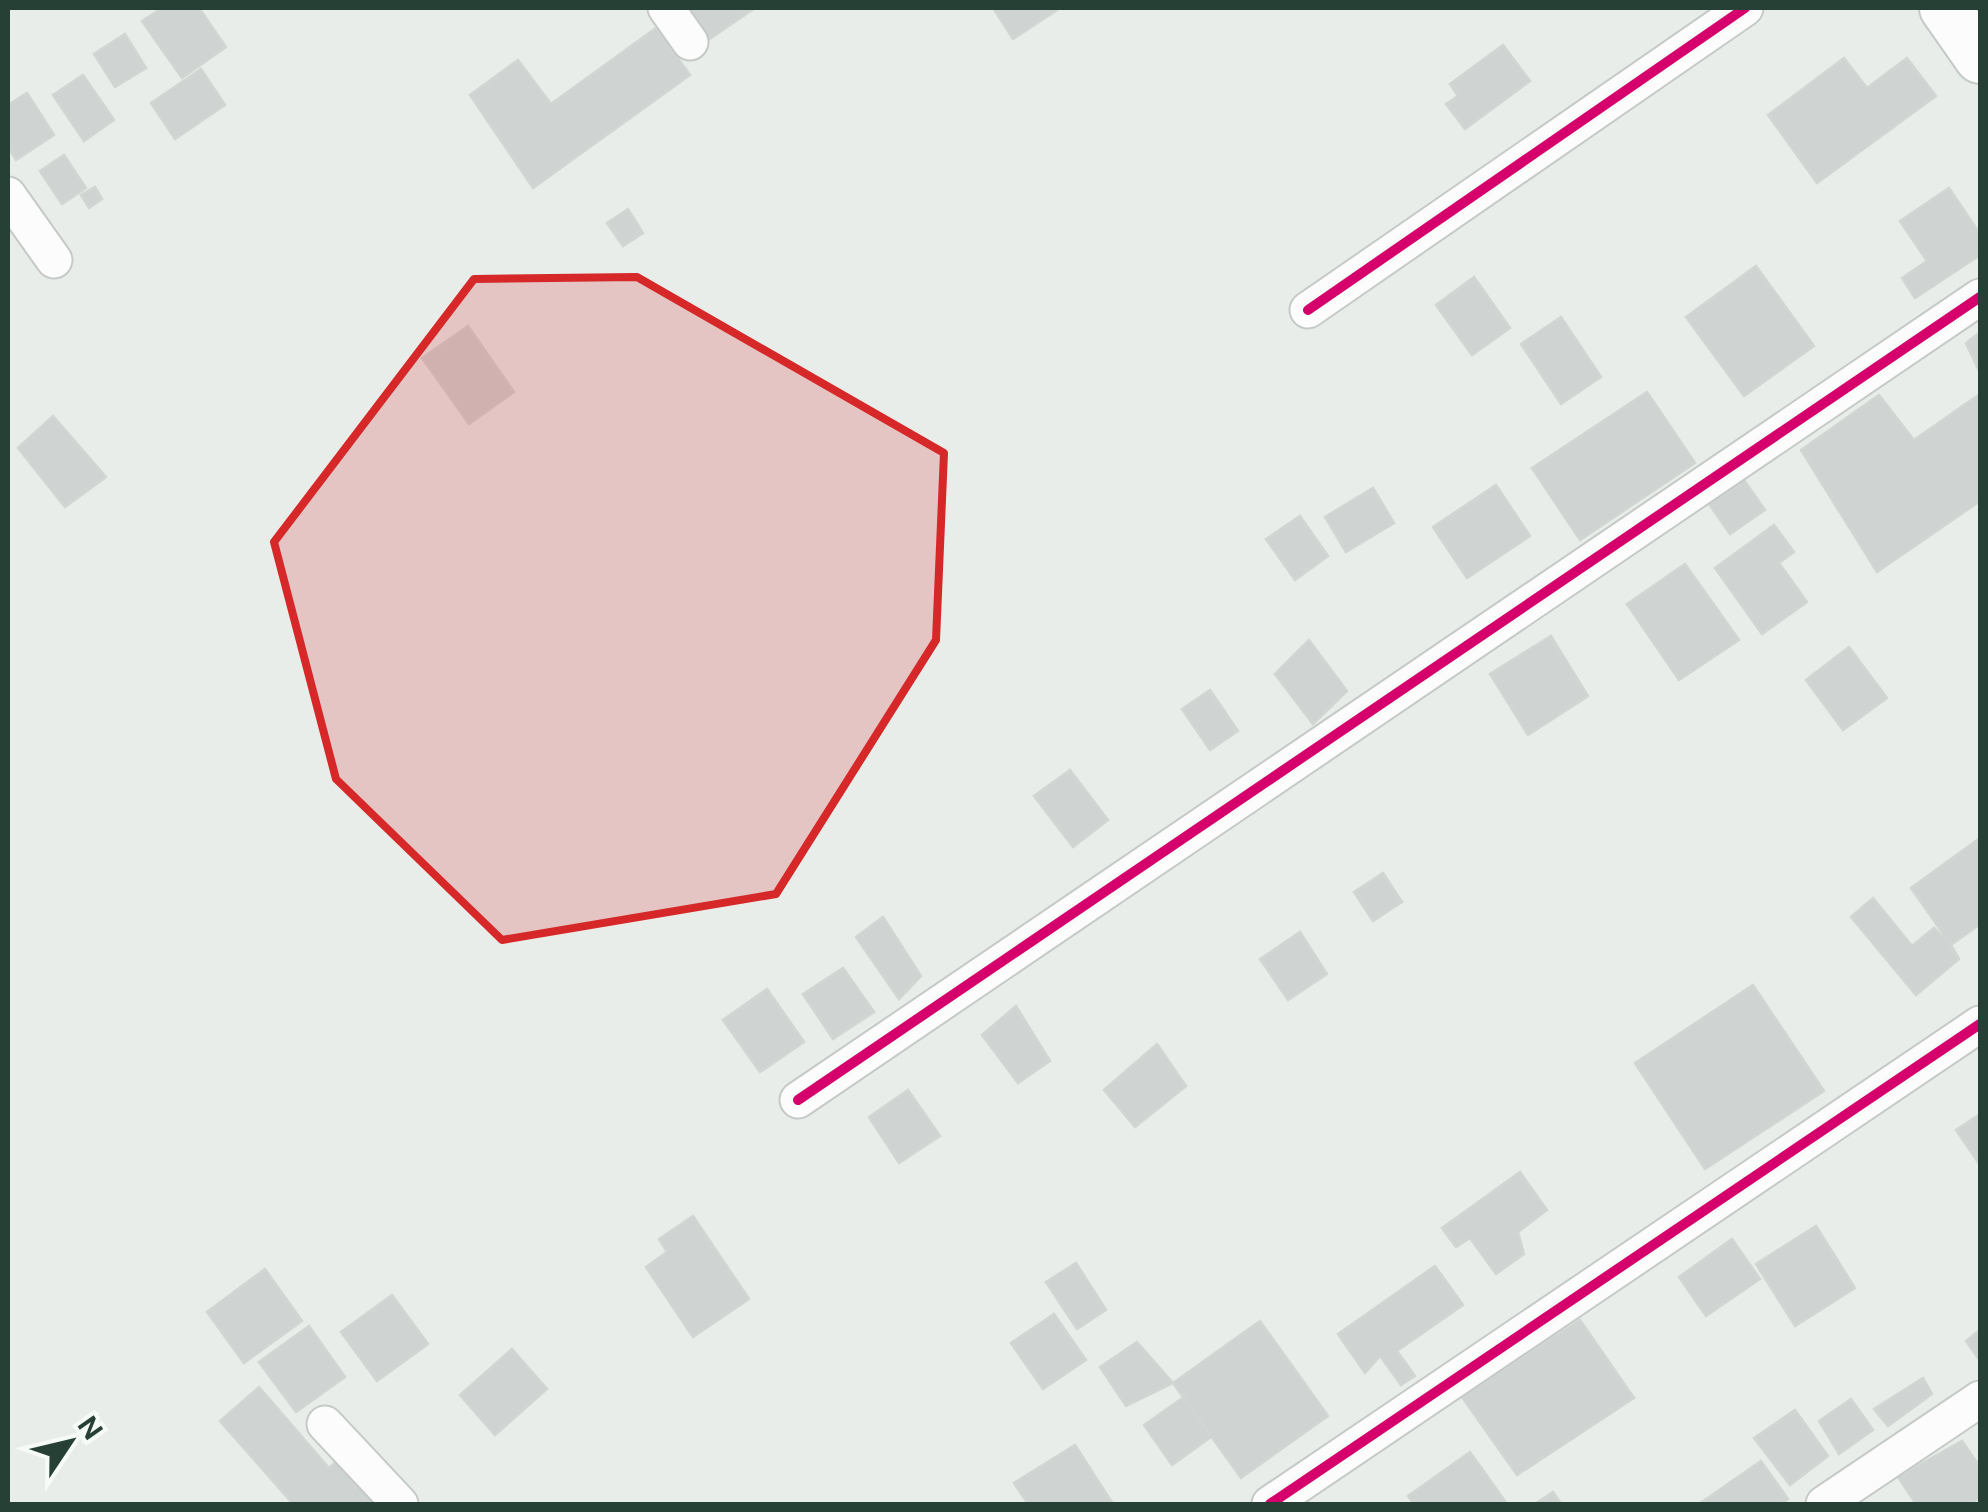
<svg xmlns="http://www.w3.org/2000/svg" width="1988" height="1512" viewBox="0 0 1988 1512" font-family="'DM Sans',sans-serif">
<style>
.building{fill:#cfd4d2;stroke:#d1d6d3;stroke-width:2.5}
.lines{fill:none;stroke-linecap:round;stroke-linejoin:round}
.minor-casing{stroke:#c5cac7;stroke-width:39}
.secondary-casing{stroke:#c4cac7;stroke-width:54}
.minor{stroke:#fcfcfc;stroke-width:35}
.secondary{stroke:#fcfcfc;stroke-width:50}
.cycleway-casing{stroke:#f7fbf8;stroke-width:16}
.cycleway{stroke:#d6006c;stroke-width:10}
.marked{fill:#d62828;fill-opacity:0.2;stroke:#d62828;stroke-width:8;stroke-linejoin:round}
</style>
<rect width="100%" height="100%" fill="#e8edea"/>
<g class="building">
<polygon points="162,8 199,8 226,47 182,78 142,21"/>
<polygon points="686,8 755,8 708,40"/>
<polygon points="1000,8 1060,8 1013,39 995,11"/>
<polygon points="656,28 690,75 533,188 470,95 518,60 551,104"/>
<polygon points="125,34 146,68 115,87 94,54"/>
<polygon points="1503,45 1530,81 1465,129 1446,104 1458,96 1450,84"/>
<polygon points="1844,58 1867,88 1907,58 1936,96 1817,183 1768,115"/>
<polygon points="201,69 225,105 175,139 151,103"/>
<polygon points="83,75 114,120 84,141 53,95"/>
<polygon points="27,93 54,135 16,160 8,147 8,105"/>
<polygon points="64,155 86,188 62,204 40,171"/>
<polygon points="95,187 102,199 89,208 81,195"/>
<polygon points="1949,188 1980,234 1980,255 1915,298 1902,278 1927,261 1900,221"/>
<polygon points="628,209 643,233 623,246 607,223"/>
<polygon points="1756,266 1814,346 1744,396 1686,317"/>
<polygon points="1474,277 1510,328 1472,355 1436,305"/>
<polygon points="1561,317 1601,377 1561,404 1521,344"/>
<polygon points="468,326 514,392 469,424 422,358"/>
<polygon points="1980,332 1980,373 1966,343"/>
<polygon points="1647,392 1695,463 1580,540 1532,468"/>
<polygon points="1980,394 1980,501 1877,572 1801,450 1879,395 1914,440"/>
<polygon points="53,416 106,477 65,507 18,448"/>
<polygon points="1744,480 1765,510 1730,534 1709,504"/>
<polygon points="1496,485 1530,536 1467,578 1433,527"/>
<polygon points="1373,488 1394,523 1346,552 1325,517"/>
<polygon points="1300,516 1328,556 1295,580 1266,539"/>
<polygon points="1774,525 1794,552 1779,563 1807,602 1762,634 1715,568"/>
<polygon points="1685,564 1739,640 1679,680 1627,604"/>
<polygon points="1551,636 1588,696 1528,735 1490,674"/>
<polygon points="1309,640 1347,691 1313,724 1275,674"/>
<polygon points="1849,647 1887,698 1843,730 1806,680"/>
<polygon points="1210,690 1238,731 1210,750 1182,709"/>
<polygon points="1070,770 1108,820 1073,847 1034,796"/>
<polygon points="1980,838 1980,924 1951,945 1911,888"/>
<polygon points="1383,873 1402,902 1373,921 1354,892"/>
<polygon points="1873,898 1912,946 1934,928 1951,945 1959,959 1916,995 1851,917"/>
<polygon points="883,917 921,976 899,999 856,937"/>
<polygon points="1300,932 1327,974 1288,1000 1260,959"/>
<polygon points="843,968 874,1012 833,1039 803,994"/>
<polygon points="1753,985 1824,1091 1705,1169 1635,1063"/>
<polygon points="767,989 804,1042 760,1072 723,1020"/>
<polygon points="1016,1006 1050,1061 1018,1083 982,1035"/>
<polygon points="1157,1044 1186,1086 1135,1127 1104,1090"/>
<polygon points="908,1090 940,1136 899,1163 869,1117"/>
<polygon points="1980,1114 1980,1165 1956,1130"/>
<polygon points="1520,1172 1547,1210 1518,1232 1524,1254 1496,1274 1470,1238 1456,1247 1442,1228"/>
<polygon points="693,1216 749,1299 693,1337 646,1267 667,1252 659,1239"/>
<polygon points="1816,1226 1855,1288 1795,1326 1756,1264"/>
<polygon points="1732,1239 1760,1279 1706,1316 1679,1277"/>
<polygon points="1076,1263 1106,1310 1077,1329 1046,1282"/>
<polygon points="1435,1266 1463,1305 1397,1351 1415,1376 1401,1385 1380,1356 1365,1373 1338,1334"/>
<polygon points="265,1269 302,1321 244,1363 207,1312"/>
<polygon points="392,1295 428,1344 377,1381 341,1332"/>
<polygon points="1054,1314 1086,1360 1043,1389 1011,1343"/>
<polygon points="1580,1320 1634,1398 1517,1475 1462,1397"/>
<polygon points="1260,1321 1328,1416 1241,1478 1173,1383"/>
<polygon points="309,1326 345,1377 296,1412 259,1362"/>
<polygon points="1980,1330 1980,1361 1966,1341"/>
<polygon points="1137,1342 1173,1383 1126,1406 1100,1367"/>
<polygon points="512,1349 547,1389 495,1435 460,1395"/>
<polygon points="1923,1378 1932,1394 1888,1426 1874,1409"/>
<polygon points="259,1387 329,1468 338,1460 376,1504 293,1504 220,1421"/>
<polygon points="1184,1397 1211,1437 1172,1465 1144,1425"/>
<polygon points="1851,1399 1873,1430 1839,1454 1819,1421"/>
<polygon points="1795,1410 1828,1456 1790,1485 1754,1438"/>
<polygon points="1962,1441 1980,1467 1980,1497 1971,1504 1916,1504 1898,1477"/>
<polygon points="1075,1445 1113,1504 1028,1504 1014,1483"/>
<polygon points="1470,1452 1507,1504 1414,1504 1408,1496"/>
<polygon points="1761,1461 1788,1499 1781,1504 1699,1504"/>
<polygon points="1553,1492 1561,1504 1535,1504"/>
</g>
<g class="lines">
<g class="minor-casing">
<g id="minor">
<polyline points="666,8 690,42"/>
<polyline points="8,195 54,260"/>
<polyline points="1308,310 1745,8"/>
<polyline points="798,1100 1980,297"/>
<polyline points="325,1424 400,1504"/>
<polyline points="1270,1504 1980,1024"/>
<polyline points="1824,1504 1980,1399"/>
</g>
</g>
<g class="secondary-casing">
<polyline id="secondary" points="1945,8 1980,58"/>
</g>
<use href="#minor" class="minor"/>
<use href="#secondary" class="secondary"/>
<g class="cycleway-casing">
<g id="cycleway">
<polyline points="1308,310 1745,8"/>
<polyline points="798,1100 1980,297"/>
<polyline points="1270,1504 1980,1024"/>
</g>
</g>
<use href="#cycleway" class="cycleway"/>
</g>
<path class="marked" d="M637,277L944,453L936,640L776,894L502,940L336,779L274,542L474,279Z"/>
<rect width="1988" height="1512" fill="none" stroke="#264036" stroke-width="20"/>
<g transform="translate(70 1442) rotate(55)" stroke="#f7fbf8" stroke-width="8" paint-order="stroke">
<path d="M0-8L18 38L0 25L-18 38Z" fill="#264036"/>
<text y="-15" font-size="28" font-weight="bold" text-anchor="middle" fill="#264036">N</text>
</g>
</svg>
